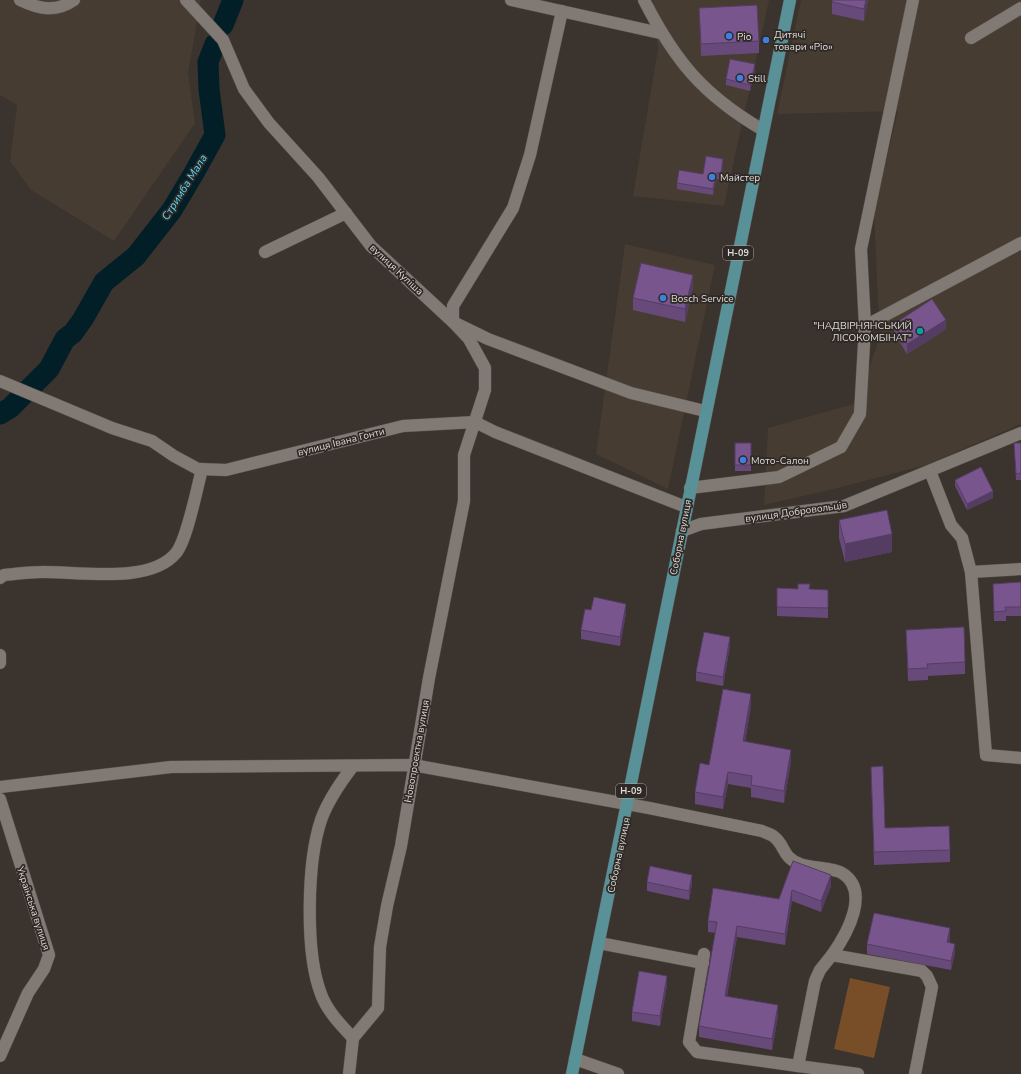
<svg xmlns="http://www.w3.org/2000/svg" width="1021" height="1074" viewBox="0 0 1021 1074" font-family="'Nunito Sans',sans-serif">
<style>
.built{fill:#473c32}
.green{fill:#774e27}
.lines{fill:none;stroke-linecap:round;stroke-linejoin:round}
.river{stroke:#021e26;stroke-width:21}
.minor-casing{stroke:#56514d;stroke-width:13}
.major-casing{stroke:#56514d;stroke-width:13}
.minor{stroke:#817a74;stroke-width:12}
.major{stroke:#599198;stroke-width:12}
.wall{fill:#674a79}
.shaded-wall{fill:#543c63}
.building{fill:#78568d;stroke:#543c63}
.shop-dot{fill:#3f7fe0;stroke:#2f2925;stroke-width:1.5}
.culture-dot{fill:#0f9aa8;stroke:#2f2925;stroke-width:1.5}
.labels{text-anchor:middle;stroke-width:3.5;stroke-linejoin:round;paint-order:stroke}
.shield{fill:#2f2925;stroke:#aaa6a2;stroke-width:1}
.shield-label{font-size:9px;font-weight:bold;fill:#dfdbd8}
.poi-label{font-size:10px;fill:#dfdbd8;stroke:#2f2925;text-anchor:start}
.street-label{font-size:10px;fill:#dfdbd8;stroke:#2f2925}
.water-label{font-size:11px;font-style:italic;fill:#58dafe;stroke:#2f2925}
</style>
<rect width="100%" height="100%" fill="#3a332e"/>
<g class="built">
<polygon points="0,0 201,0 188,73 195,123 114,241 31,190 10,161 17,105 0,95"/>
<polygon points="653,0 769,0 724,206 633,196 658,49"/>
<polygon points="801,0 1021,0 1021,424 926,465 834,489 764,505 768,428 857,403 882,331 878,302 874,212 898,111 777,114"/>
<polygon points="625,244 715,265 668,489 596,454"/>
</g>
<polygon class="green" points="850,978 890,987 874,1058 834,1049"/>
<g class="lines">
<g class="river">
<polyline points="223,25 233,0"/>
<polyline points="0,414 10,408 49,369 65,339 73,333 83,319 104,282 136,256 172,210 194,173 215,135 209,89 208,62 215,44"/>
</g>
<g class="minor-casing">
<g id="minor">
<path d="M20,0C39,9 56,13 74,0"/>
<polyline points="186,0 223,40 244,89 269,123 318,177 371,246 453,322 488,339 631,393 705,411"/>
<polyline points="511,0 660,33"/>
<path d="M644,0C675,61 703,95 763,130"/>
<polyline points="971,38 1021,8"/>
<polyline points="265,252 346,213"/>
<polyline points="865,326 861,249 913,0"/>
<polyline points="0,381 112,428 152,441 174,456 198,469 226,470 403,426 475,422 495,432 686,507"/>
<polyline points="930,471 951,525 962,538 971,572 986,755 1021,758"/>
<polyline points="690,488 779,477 841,447 860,414 865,326 1021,243"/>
<polyline points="682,531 701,524 844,506 1021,433"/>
<polyline points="971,572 1021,569"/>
<path d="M0,578L4,575C16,574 29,572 41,572C77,571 150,585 176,553C187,540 197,488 202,469"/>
<polyline points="0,655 0,663"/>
<path d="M353,766C340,783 328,800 321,820C307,862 305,953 321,994C327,1011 341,1025 353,1038"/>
<path d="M0,787L171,767L413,765L649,808L762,831C766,833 770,834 773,836C786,845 781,857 800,864C810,868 834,868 842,873C871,891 847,934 832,955"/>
<polyline points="0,799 49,955 44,969 28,993 0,1056"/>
<polyline points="599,943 703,963"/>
<polyline points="704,954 689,1042 697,1052 798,1066 815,981 820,970 832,955 922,971 927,976 932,987 915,1074"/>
<polyline points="575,1059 618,1074"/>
<polyline points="798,1066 858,1074"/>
<polyline points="349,1074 353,1038 378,1008 380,947 387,906 401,846 429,678 464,501 464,455 485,390 485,368 469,339 453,322 453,306 513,208 530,155 562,11"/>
</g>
</g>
<g class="major-casing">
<polyline id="major" points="572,1074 790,0"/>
</g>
<use href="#minor" class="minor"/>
<use href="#major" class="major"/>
</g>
<g class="wall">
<polygon points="832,0 868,0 864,21 832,14"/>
<polygon points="699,8 759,41 759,53 701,56"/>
<polygon points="755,70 750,91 726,85 726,79"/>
<polygon points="723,166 721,180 716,179 713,195 677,189 677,183 703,174"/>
<polygon points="693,287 685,322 633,310 633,298"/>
<polygon points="894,324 946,329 907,354 894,333"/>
<rect x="735" y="443" width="16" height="28"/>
<polygon points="1014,443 1021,443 1021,480 1016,480"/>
<polygon points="955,480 993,498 967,510 955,486"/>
<polygon points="839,520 892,552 845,562 839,538"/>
<polygon points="1021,582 1021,616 1006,616 1006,621 994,621 993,584"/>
<polygon points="777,588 828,590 828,618 777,616"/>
<polygon points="591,610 626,613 620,646 581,639 581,630"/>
<polygon points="906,630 965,662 965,674 928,676 928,680 908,681"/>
<polygon points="730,646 723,686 696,681 696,672"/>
<polygon points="751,706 745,742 791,762 784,803 751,797 751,788 728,784 723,809 695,804 695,792 709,765"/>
<polygon points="871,767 885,828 950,850 950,862 874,865"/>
<polygon points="793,861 831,886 821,912 792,901 785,945 737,937 727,996 778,1016 772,1050 699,1037 699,1026 716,933 708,932 708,921 779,899"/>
<polygon points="647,882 692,884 689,900 647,891"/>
<polygon points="950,938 949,943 955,953 951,970 867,954 867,944"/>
<polygon points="667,985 660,1026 632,1021 632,1012"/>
</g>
<g class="shaded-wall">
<polygon points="866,0 868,0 864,21 864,9"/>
<polygon points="755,64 755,70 750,91 750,85"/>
<polygon points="723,159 723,166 721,180 721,173"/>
<polygon points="716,173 716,179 713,195 713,189"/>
<polygon points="693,275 693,287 685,322 685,309"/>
<polygon points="946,320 946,329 907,354 907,344"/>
<polygon points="993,491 993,498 967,510 967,504"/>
<polygon points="892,534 892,552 845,562 845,544"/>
<polygon points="626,604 626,613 620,646 620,637"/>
<polygon points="730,637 730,646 723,686 723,677"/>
<polygon points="751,694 751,706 743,754 743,741"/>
<polygon points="791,750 791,762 784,803 784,791"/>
<polygon points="728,772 728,784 723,809 723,797"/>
<polygon points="692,875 692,884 689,900 689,891"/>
<polygon points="831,875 831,886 821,912 821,901"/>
<polygon points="792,890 792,901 785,945 785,934"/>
<polygon points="737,926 737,937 725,1007 725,996"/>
<polygon points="950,928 950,938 947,951 947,942"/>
<polygon points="955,944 955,953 951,970 951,961"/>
<polygon points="667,976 667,985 660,1026 660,1016"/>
<polygon points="778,1005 778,1016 772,1050 772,1039"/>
</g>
<g class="building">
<polygon points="832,0 866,0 864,9 832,2"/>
<polygon points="757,5 759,41 701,44 699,8"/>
<polygon points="730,59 755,64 750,85 726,79"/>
<polygon points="706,156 723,159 721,173 716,173 713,189 677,183 679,170 703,174"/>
<polygon points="641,263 693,275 685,309 633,298"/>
<polygon points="932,299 946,320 907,344 894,324"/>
<rect x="735" y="443" width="16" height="22"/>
<polygon points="1014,443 1021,443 1021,473 1016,474"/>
<polygon points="981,467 993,491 967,504 955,480"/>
<polygon points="887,510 892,534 845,544 839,520"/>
<polygon points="1021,582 1021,607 1005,607 1006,611 994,612 993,584"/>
<polygon points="798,584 810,584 809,589 828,590 828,608 777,607 777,588 798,589"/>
<polygon points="594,597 626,604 620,637 581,630 585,609 591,610"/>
<polygon points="964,627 965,662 927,664 928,668 908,669 906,630"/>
<polygon points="704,632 730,637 723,677 696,672"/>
<polygon points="723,689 751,694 743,741 791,750 784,791 751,785 752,776 728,772 723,797 695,792 700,763 709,765"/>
<polygon points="883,766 885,828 949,826 950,850 874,852 871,767"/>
<polygon points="793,861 831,875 821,901 792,890 785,934 737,926 725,996 778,1005 772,1039 699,1026 717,922 708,921 713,888 779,899"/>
<polygon points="650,866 692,875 689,891 647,882"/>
<polygon points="874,913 950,928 947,942 955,944 951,961 867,944"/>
<polygon points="639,971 667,976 660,1016 632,1012"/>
</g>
<g class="shop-dot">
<circle cx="729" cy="36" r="4"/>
<circle cx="766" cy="40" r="4"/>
<circle cx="740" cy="78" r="4"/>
<circle cx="712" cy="177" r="4"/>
<circle cx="663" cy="298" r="4"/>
<circle cx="743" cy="460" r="4"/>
</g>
<circle class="culture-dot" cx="920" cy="331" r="4"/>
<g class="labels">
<g class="shield">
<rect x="723" y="246" width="30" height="14" rx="3"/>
<rect x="616" y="784" width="30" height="14" rx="3"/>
</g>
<g class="shield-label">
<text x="738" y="256">Н-09</text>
<text x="631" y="794">Н-09</text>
</g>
<g class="poi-label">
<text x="774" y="38">Дитячі<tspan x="774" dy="12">товари «Ріо»</tspan></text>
<text x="737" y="40">Ріо</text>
<text x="748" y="82">Still</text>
<text x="720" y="181">Майстер</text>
<text x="671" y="302">Bosch Service</text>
<text x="912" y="329" text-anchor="end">"НАДВІРНЯНСЬКИЙ<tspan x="912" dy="12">ЛІСОКОМБІНАТ"</tspan></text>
<text x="751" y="464">Мото-Салон</text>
</g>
<g class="street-label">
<text transform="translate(397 269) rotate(43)" y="4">вулиця Куліша</text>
<text transform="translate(341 441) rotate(-14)" y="4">вулиця Івана Гонти</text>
<text transform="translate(796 511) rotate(-8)" y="4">вулиця Добровольців</text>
<text transform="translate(680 537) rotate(-79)" y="4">Соборна вулиця</text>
<text transform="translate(416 751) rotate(-80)" y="4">Новопроектна вулиця</text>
<text transform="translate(618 855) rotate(-78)" y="4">Соборна вулиця</text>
<text transform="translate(34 908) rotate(72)" y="4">Українська вулиця</text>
</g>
<g class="water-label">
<text transform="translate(184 187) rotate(-58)" y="4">Стримба Мала</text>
</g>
</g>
</svg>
